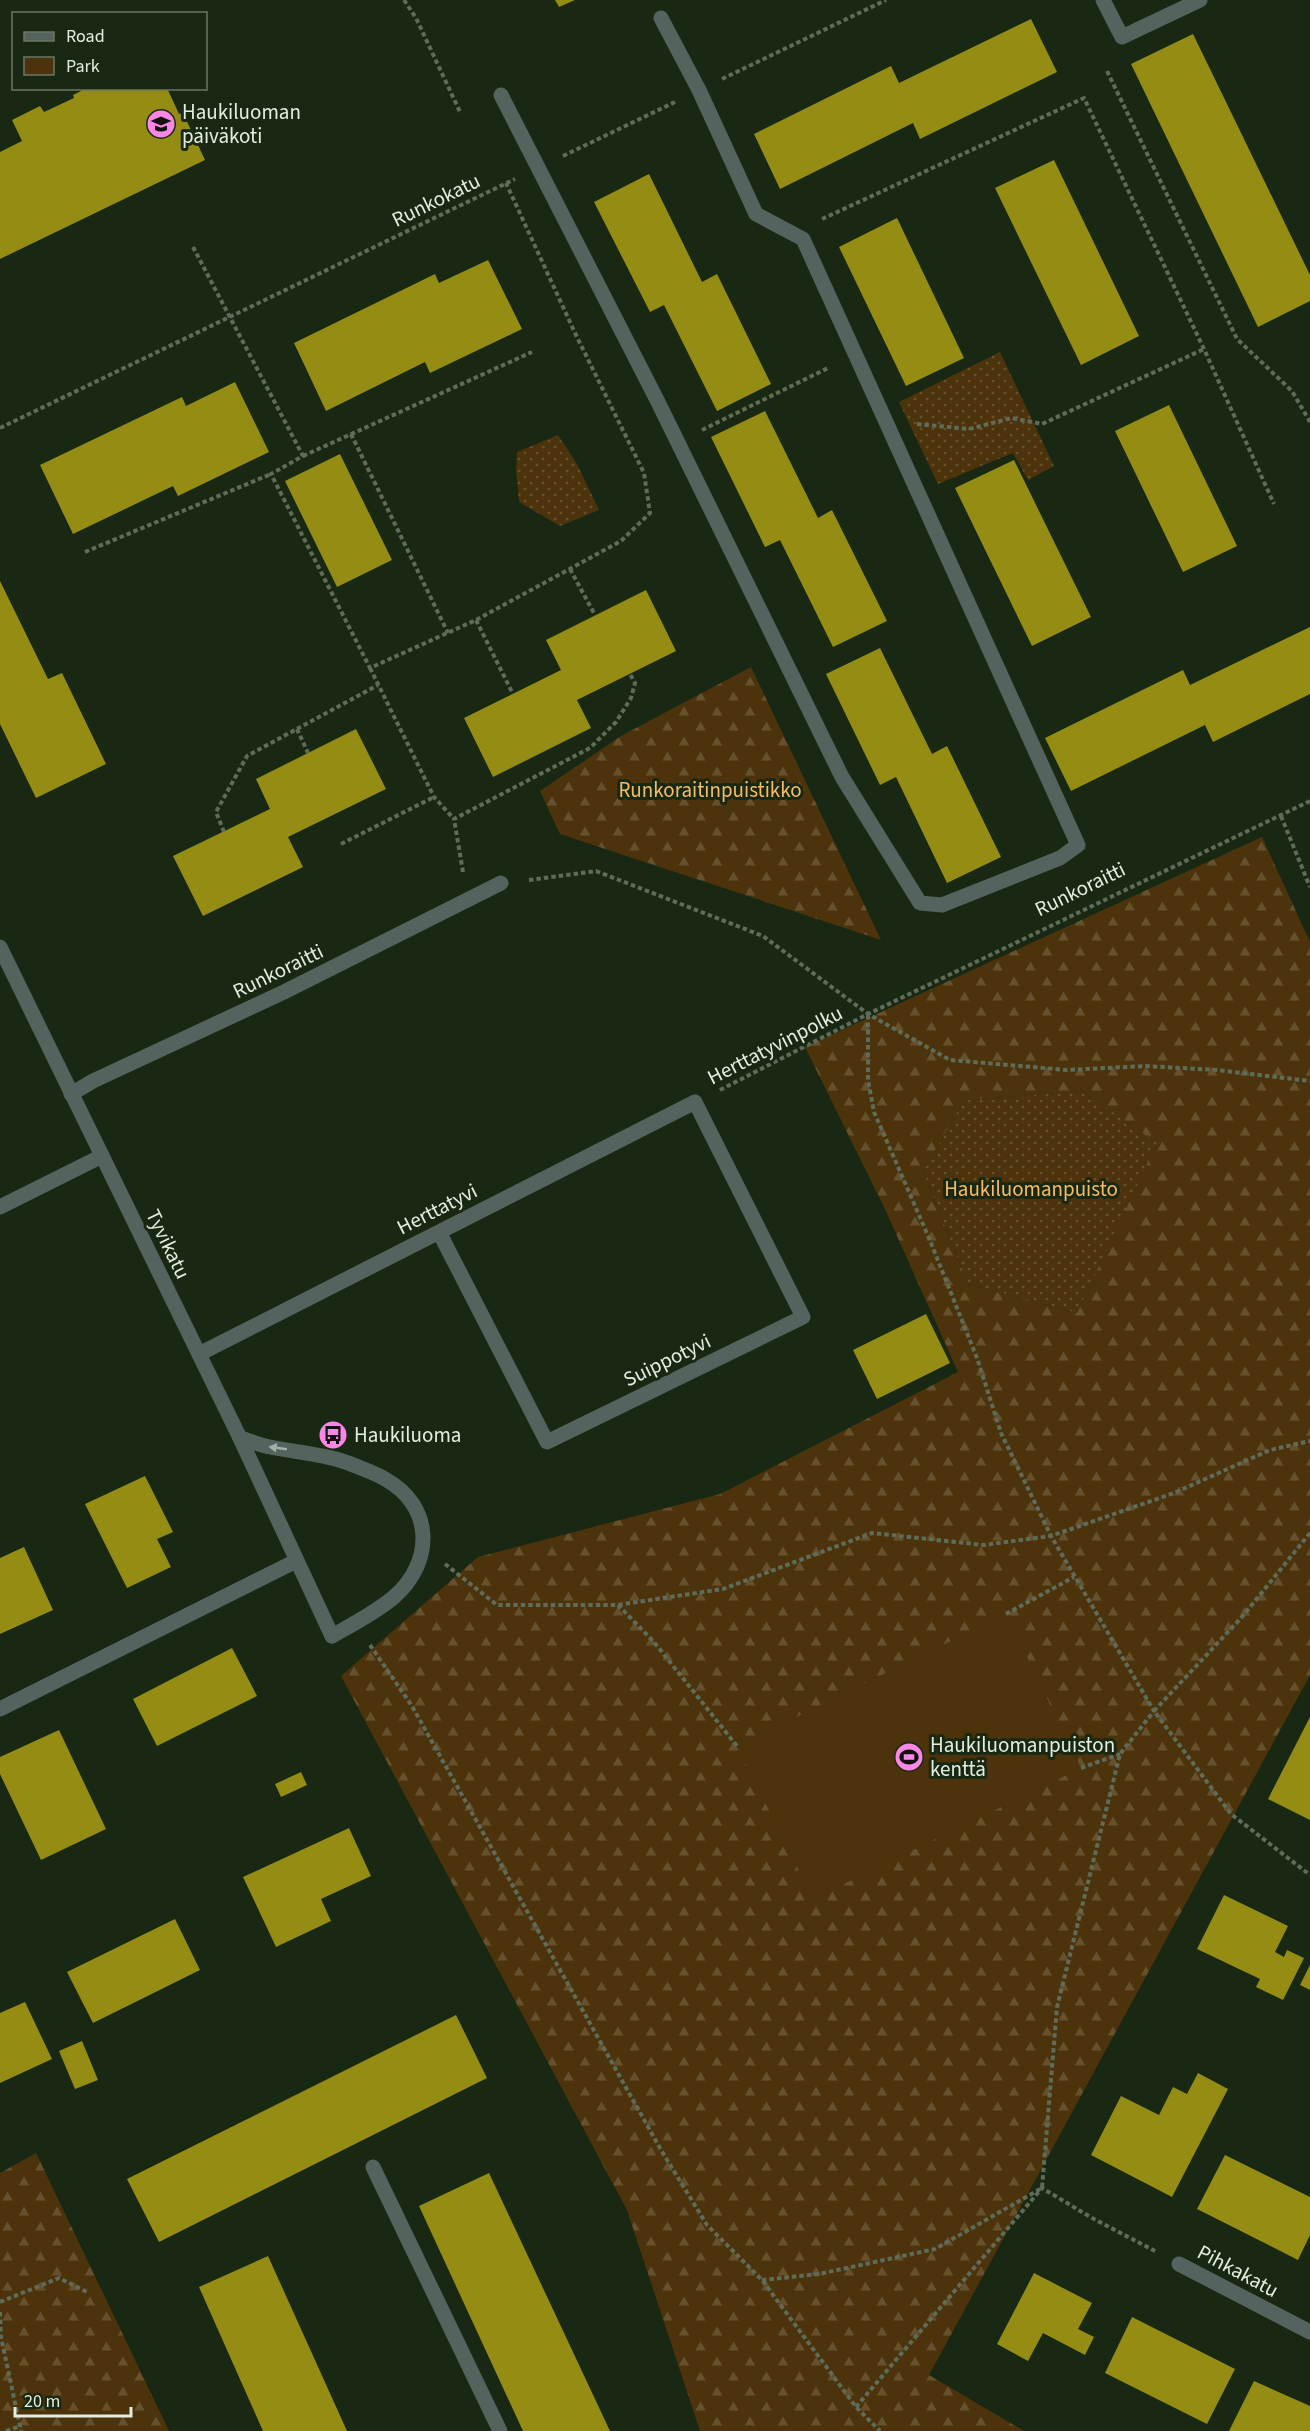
<svg xmlns="http://www.w3.org/2000/svg" width="1310" height="2431" viewBox="0 0 1310 2431" font-family="'Source Sans 3',sans-serif">
<style>
.green{fill:url(#green-dots)}
.forest{fill:url(#forest-firs);fill-rule:evenodd}
.pitch{fill:#4d330b}
.building{fill:#958d13}
.lines{fill:none;stroke-linecap:round;stroke-linejoin:round}
.path{stroke:#5e6c59;stroke-width:4;stroke-dasharray:4.5 3;stroke-linecap:butt}
.service{stroke:#55635e;stroke-width:15}
.minor{stroke:#55635e;stroke-width:15}
.tertiary{stroke:#55635e;stroke-width:15}
.oneway{fill:#a4afa6}
.labels{text-anchor:middle;stroke-width:6;stroke-linejoin:round;paint-order:stroke}
.poi-label{font-size:21px;fill:#e4eee0;stroke:#182813;text-anchor:start}
.street-label{font-size:21px;fill:#e4eee0;stroke:#182813}
.park-label{font-size:21px;fill:#fbbb64;stroke:#182813}
</style>
<defs>
<pattern id="green-dots" width="8" height="8" patternUnits="userSpaceOnUse" patternTransform="scale(1.5)"><rect width="8" height="8" fill="#4d330b"/><path d="M2 2h.1M6 6h.1" fill="none" stroke="#66512e" stroke-width="1.8" stroke-linecap="round"/></pattern>
<pattern id="forest-firs" width="22" height="20" patternUnits="userSpaceOnUse" patternTransform="scale(1.5)"><rect width="22" height="20" fill="#4d330b"/><path d="M5 1l3.5 6h-7zM16 11l3.5 6h-7z" fill="#66512e"/></pattern>
</defs>
<rect width="100%" height="100%" fill="#182813"/>
<g class="green">
<polygon points="1000,352 1054,466 1028,480 1013,453 938,484 899,402"/>
<polygon points="558,435 577,464 599,510 560,526 519,502 516,469 517,452"/>
<polygon points="1082,1091 1158,1143 1077,1313 968,1284 923,1171 964,1100"/>
</g>
<g class="forest">
<polygon points="751,667 881,940 560,834 540,791 621,736"/>
<path d="M1262,837L1310,942V1675L929,2375L1024,2431H700L627,2210L341,1676L478,1557L720,1494L958,1372L884,1207L805,1047ZM1082,1091L1157,1143L1077,1313L968,1284L923,1171L964,1100Z"/>
<polygon points="36,2153 169,2431 0,2431 0,2173"/>
</g>
<polygon class="pitch" points="1006,1614 1081,1768 813,1899 737,1746"/>
<g class="building">
<polygon points="555,0 575,0 559,7"/>
<polygon points="1031,19 1057,72 920,139 913,123 780,189 754,134 891,66 899,83"/>
<polygon points="1193,34 1310,275 1310,301 1258,327 1131,64"/>
<polygon points="87,88 167,88 179,114 183,113 205,160 0,259 0,152 22,141 12,120 40,106 44,112 74,98 73,95"/>
<polygon points="1054,160 1139,336 1081,365 995,188"/>
<polygon points="649,174 702,282 717,274 771,384 717,411 664,305 650,312 594,202"/>
<polygon points="897,218 964,358 906,386 839,247"/>
<polygon points="488,260 522,329 430,373 425,362 326,411 294,343 435,274 439,283"/>
<polygon points="235,382 269,452 178,496 173,486 73,534 40,465 182,397 186,406"/>
<polygon points="1169,405 1237,546 1183,572 1115,431"/>
<polygon points="765,411 818,518 832,510 887,621 833,647 780,540 765,547 711,437"/>
<polygon points="340,454 392,560 337,587 285,481"/>
<polygon points="1014,460 1091,617 1032,646 955,488"/>
<polygon points="0,581 48,679 62,673 106,764 36,798 0,724"/>
<polygon points="646,590 676,651 577,700 591,728 493,777 464,718 561,670 546,640"/>
<polygon points="1310,627 1310,694 1213,742 1205,725 1071,791 1045,738 1183,670 1190,685"/>
<polygon points="880,648 932,754 947,746 1001,857 947,883 896,777 880,785 826,674"/>
<polygon points="356,729 386,789 288,837 303,867 203,916 173,856 270,809 256,779"/>
<polygon points="926,1314 950,1363 877,1399 853,1350"/>
<polygon points="145,1476 173,1532 157,1539 171,1567 127,1588 85,1504"/>
<polygon points="24,1547 53,1610 0,1634 0,1558"/>
<polygon points="232,1648 257,1696 157,1746 133,1699"/>
<polygon points="1310,1717 1310,1820 1268,1799"/>
<polygon points="59,1730 106,1829 41,1860 0,1774 0,1757"/>
<polygon points="301,1772 307,1785 281,1797 275,1784"/>
<polygon points="349,1828 371,1876 321,1899 331,1921 276,1947 243,1877"/>
<polygon points="1224,1895 1288,1926 1275,1952 1284,1957 1287,1950 1304,1958 1283,2000 1256,1987 1260,1979 1197,1949"/>
<polygon points="175,1919 200,1970 93,2023 67,1972"/>
<polygon points="1310,1965 1310,1990 1300,1985"/>
<polygon points="25,2002 52,2059 0,2083 0,2013"/>
<polygon points="456,2015 487,2078 159,2242 127,2179"/>
<polygon points="82,2041 98,2080 75,2089 59,2051"/>
<polygon points="1198,2073 1228,2089 1172,2197 1091,2155 1121,2096 1159,2115 1173,2087 1187,2094"/>
<polygon points="1225,2155 1310,2197 1310,2235 1298,2260 1197,2209"/>
<polygon points="489,2173 610,2431 523,2431 419,2206"/>
<polygon points="268,2256 347,2431 263,2431 199,2287"/>
<polygon points="1034,2273 1092,2303 1078,2329 1094,2337 1085,2355 1043,2333 1028,2361 997,2344"/>
<polygon points="1132,2317 1235,2369 1207,2424 1105,2373"/>
<polygon points="1254,2381 1310,2406 1310,2431 1229,2431"/>
</g>
<g class="lines">
<g class="path">
<polyline points="404,0 416,18 461,114"/>
<polyline points="1107,71 1237,339 1292,391 1310,422"/>
<polyline points="722,79 886,0"/>
<polyline points="563,156 675,102"/>
<polyline points="822,219 1084,98 1204,349 1274,504"/>
<polyline points="193,247 303,456 271,474 370,668 476,620 621,541 650,513 644,473 575,333 506,183"/>
<polyline points="917,424 969,429 1012,418 1042,424 1204,349"/>
<polyline points="0,428 515,179"/>
<polyline points="702,430 830,367"/>
<polyline points="351,434 448,633"/>
<polyline points="303,456 532,352"/>
<polyline points="85,552 271,474"/>
<polyline points="570,569 595,615"/>
<polyline points="476,620 513,694"/>
<polyline points="370,668 434,797 454,819"/>
<polyline points="297,729 308,753"/>
<polyline points="1281,816 1310,887"/>
<polyline points="224,832 216,812 247,756 378,685"/>
<polyline points="341,844 434,797"/>
<polyline points="463,872 454,819 590,748 616,722 631,698 635,683 630,674"/>
<polyline points="529,880 596,871 763,936 868,1014 950,1060 1067,1070 1146,1066 1217,1070 1310,1081"/>
<polyline points="720,1090 868,1014 1310,801"/>
<polyline points="1310,1533 1242,1617 1154,1711 1231,1814 1310,1875"/>
<polyline points="445,1564 497,1605 617,1605 723,1589 872,1533 984,1545 1051,1536 1174,1493 1270,1450 1310,1441"/>
<polyline points="618,1605 654,1642 737,1746"/>
<polyline points="1006,1614 1074,1577"/>
<polyline points="370,1645 412,1706 661,2150 707,2225 762,2280 856,2407 880,2431"/>
<polyline points="1081,1768 1120,1754"/>
<polyline points="762,2280 819,2274 935,2249 1042,2188 1057,2007 1120,1754 1154,1711 1051,1536 1001,1433 977,1358 929,1238 874,1112 868,1080 868,1014"/>
<polyline points="0,2302 59,2278 89,2293"/>
<polyline points="0,2312 1,2337 21,2431"/>
<polyline points="856,2407 1042,2188 1092,2218 1155,2251"/>
<polyline points="6,2431 21,2426"/>
</g>
<g class="service">
<polyline points="1103,0 1122,37 1200,0"/>
<polyline points="501,95 658,402 842,777 920,903 942,905 1060,858 1078,845 803,239 756,214 699,90 661,18"/>
<path d="M240,1438C250,1441 260,1445 270,1447C299,1453 328,1454 356,1466C365,1470 376,1473 385,1479C434,1506 434,1562 394,1597C375,1613 353,1624 332,1636"/>
<polyline points="373,2167 500,2431"/>
</g>
<g class="minor">
<polyline points="71,1094 93,1081 284,992 501,883"/>
<polyline points="0,1207 102,1156"/>
<polyline points="199,1354 695,1102 803,1317 547,1442 439,1232"/>
<polyline points="240,1438 332,1636"/>
<polyline points="0,1709 296,1561"/>
<polyline points="1179,2264 1310,2332"/>
</g>
<polyline class="tertiary" points="0,947 240,1438"/>
</g>
<defs><path id="oneway-solid" d="M-6-.8H1V-3.2L6.5 0L1 3.2V.8H-6Z" transform="scale(1.5)"/></defs>
<use class="oneway" href="#oneway-solid" transform="translate(278 1448) rotate(-172)"/>
<defs>
<g id="school-disc" transform="scale(1.5)"><circle r="9.5" fill="#fc86e4" stroke="#182813"/><path d="M0-5L7-2L0 1L-7-2ZM-4 1L0 2.5L4 1V4Q0 6-4 4Z" fill="#111"/></g>
<g id="bus-disc" transform="scale(1.5)"><circle r="9.5" fill="#fc86e4" stroke="#182813"/><path d="M-5-6H5V4H4V6H2V4H-2V6H-4V4H-5ZM-3.5-4V0h7V-4ZM-3.5 1.2v1.5H-2V1.2ZM2 1.2v1.5H3.5V1.2Z" fill="#111"/></g>
<g id="stadium-disc" transform="scale(1.5)"><circle r="9.5" fill="#fc86e4" stroke="#182813"/><path d="M0-5a6.5 5 0 1 0 0 10a6.5 5 0 1 0 0-10ZM-3.5-1.8h7v3.6h-7Z" fill="#111"/></g>
</defs>
<g fill-rule="evenodd">
<use href="#school-disc" x="161" y="124"/>
<use href="#bus-disc" x="333" y="1435"/>
<use href="#stadium-disc" x="909" y="1757"/>
</g>
<g class="labels">
<g class="poi-label">
<text x="182" y="119">Haukiluoman<tspan x="182" dy="24">päiväkoti</tspan></text>
<text x="354" y="1442">Haukiluoma</text>
<text x="930" y="1752">Haukiluomanpuiston<tspan x="930" dy="24">kenttä</tspan></text>
</g>
<g class="street-label">
<text transform="translate(436 200) rotate(-26)" y="7">Runkokatu</text>
<text transform="translate(1080 889) rotate(-26)" y="7">Runkoraitti</text>
<text transform="translate(278 971) rotate(-26)" y="7">Runkoraitti</text>
<text transform="translate(775 1045) rotate(-27)" y="7">Herttatyvinpolku</text>
<text transform="translate(437 1209) rotate(-27)" y="7">Herttatyvi</text>
<text transform="translate(168 1244) rotate(64)" y="7">Tyvikatu</text>
<text transform="translate(667 1360) rotate(-26)" y="7">Suippotyvi</text>
<text transform="translate(1238 2271) rotate(28)" y="7">Pihkakatu</text>
</g>
<g class="park-label">
<text x="710" y="797">Runkoraitinpuistikko</text>
<text x="1031" y="1196">Haukiluomanpuisto</text>
</g>
</g>
<rect x="12" y="12" width="195" height="78" fill="#182813" stroke="#6a7765" stroke-width="1.5"/>
<rect x="24" y="32" width="30" height="9" fill="#55635e" stroke="#6a7765" stroke-width="1.5"/>
<text x="66" y="42" font-size="18" fill="#e4eee0">Road</text>
<rect x="24" y="57" width="30" height="18" fill="#4d330b" stroke="#6a7765" stroke-width="1.5"/>
<text x="66" y="72" font-size="18" fill="#e4eee0">Park</text>
<path d="M15 2407v9h116v-9" fill="none" stroke="#e4eee0" stroke-width="3"/>
<text x="24" y="2407" font-size="18" fill="#e4eee0" stroke="#182813" stroke-width="4.5" paint-order="stroke">20 m</text>
</svg>
